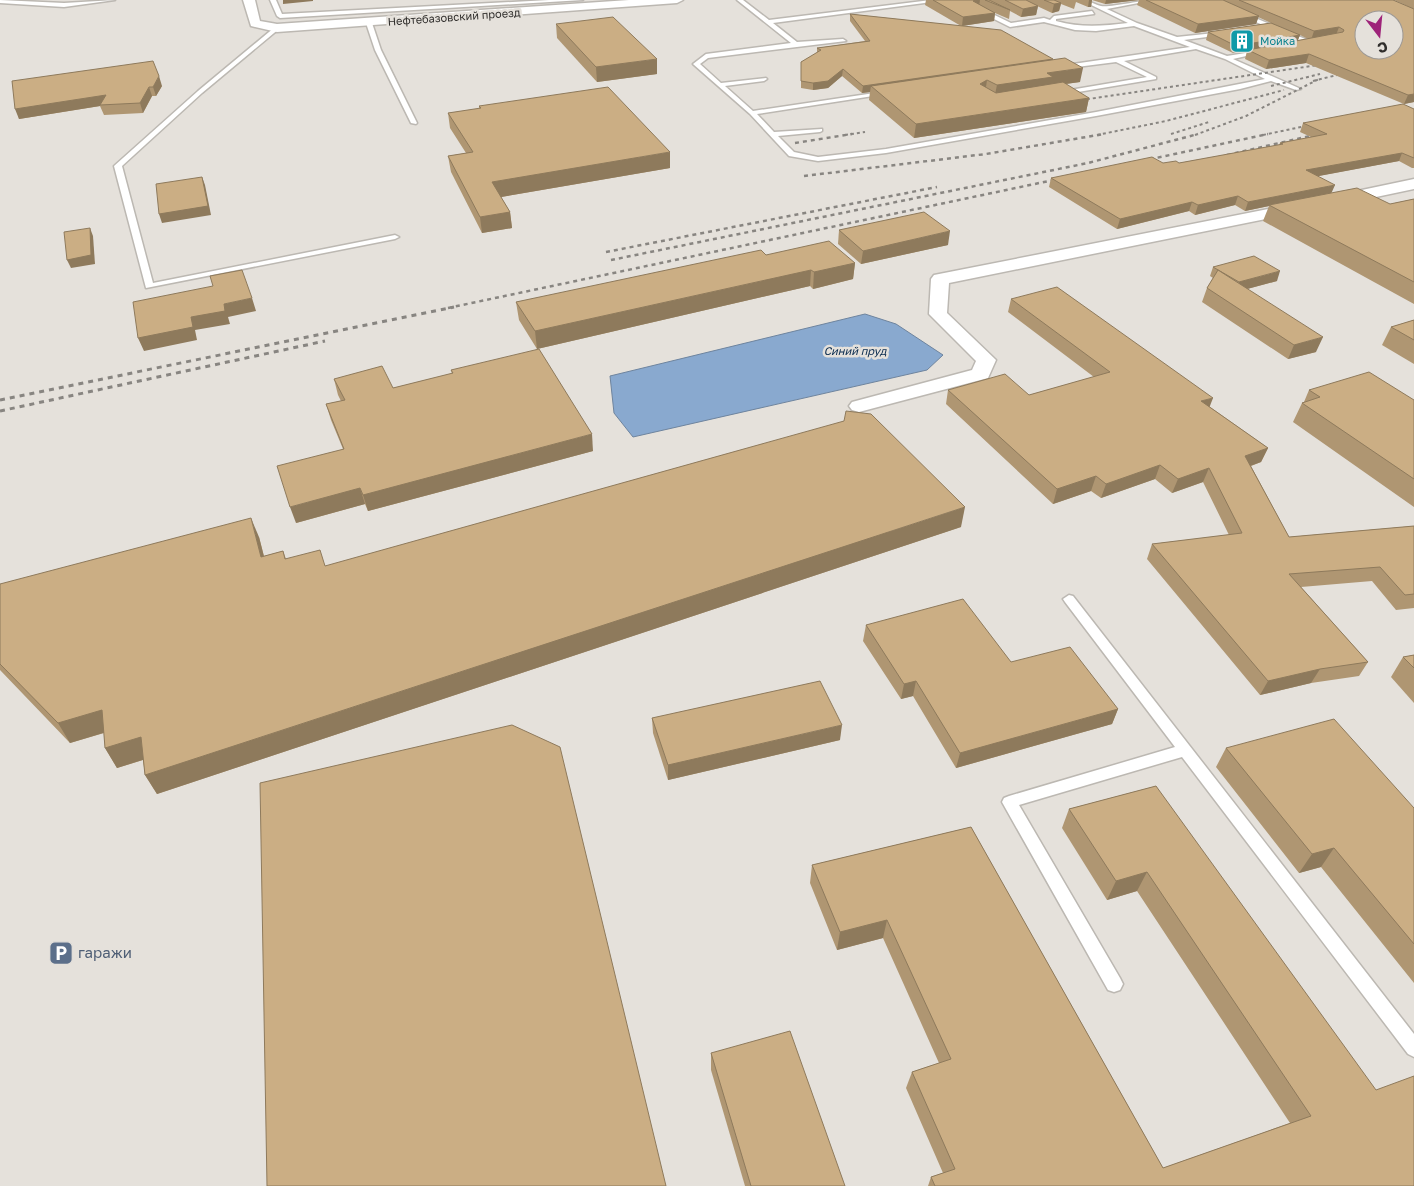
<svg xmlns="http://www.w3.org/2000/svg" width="1414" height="1186" viewBox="0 0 1414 1186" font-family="'Golos Text',sans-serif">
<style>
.water{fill:#89a9cf;stroke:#6e849e}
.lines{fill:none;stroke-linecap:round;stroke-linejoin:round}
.lane-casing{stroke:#bcb8b2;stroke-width:3}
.street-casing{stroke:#bcb8b2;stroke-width:3}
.lane{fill:#fff;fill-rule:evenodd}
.street{fill:#fff;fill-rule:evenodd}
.rail-far2{stroke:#888581;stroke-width:2;stroke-dasharray:3 3;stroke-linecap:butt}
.rail-far1{stroke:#888581;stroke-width:2.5;stroke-dasharray:4 4;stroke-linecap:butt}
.rail{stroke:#888581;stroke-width:3;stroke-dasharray:5 5;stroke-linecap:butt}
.wall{fill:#af9672;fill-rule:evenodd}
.shaded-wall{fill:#8e7a5c}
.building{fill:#cbae84;stroke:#8e7a5c;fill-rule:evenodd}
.labels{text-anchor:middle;stroke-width:5;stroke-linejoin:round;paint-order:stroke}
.far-street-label{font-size:11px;fill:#302e2c;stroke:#e5e1db}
.far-culture-label{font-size:11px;fill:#0d838f;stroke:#e5e1db;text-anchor:start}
.far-water-label{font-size:11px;font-style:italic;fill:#082a4e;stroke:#e5e1db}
.near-service-label{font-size:15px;fill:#4e5e75;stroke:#e5e1db;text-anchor:start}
</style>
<rect width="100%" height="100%" fill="#e5e1db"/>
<polygon class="water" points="865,314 896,324 943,355 927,370 633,437 614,413 610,376"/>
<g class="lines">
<g class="lane-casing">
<g id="lane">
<polygon points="0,0 64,3 115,0 64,7 0,3"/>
<polygon points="270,0 276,0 282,14 549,0 583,0 280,18 277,16"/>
<path d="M737,0H743L769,20L931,0H947L773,23L797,42L843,39L846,41L708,58L700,64L721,83L766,78L767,79L764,81L725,86L753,111L888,91V93L886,94L757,114L774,132L822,129V131L820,132L778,136L794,152L818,157L886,149L1096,112L1265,79L1225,59L1196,49L1124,61L1156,77V79L1060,95L1058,94V92L1147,77L1116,62L1061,69L1059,68V66L1190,47L1134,26L1096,31L1075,30L1044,22L1010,27L978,11L980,8L1011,23L1044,18L1050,20L1054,16L1092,11L1094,14L1056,19V21C1081,28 1103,26 1128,23L1081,0C1089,0 1093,4 1101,6C1109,8 1141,0 1154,0L1107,9L1137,23L1177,37L1224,32L1222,35L1184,40L1227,56L1264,50V52L1233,59L1301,89L1296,90L1271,81L1240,89L1096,116L886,153L818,161L789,156L750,114L693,64L706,54L791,43Z"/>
<polygon points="1241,12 1310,41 1311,42 1306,43 1239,15"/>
<polygon points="369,21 372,23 381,50 417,123 416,124 411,123 375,50 366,23"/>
<polygon points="275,27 280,28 202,93 122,166 153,283 395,235 399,237 395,239 146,288 114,166 198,91"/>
<polygon points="1069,595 1073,596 1414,1034 1414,1057 1408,1054 1182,757 1019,805 1120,978 1123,984 1120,990 1114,992 1108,990 1002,802 1004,798 1009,796 1175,747 1065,602 1063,599"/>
</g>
</g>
<g class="street-casing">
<g id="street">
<polygon points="243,0 255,0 260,21 277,24 629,0 683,0 677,3 277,32 251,26"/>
<polygon points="1414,179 1414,189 1338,205 1332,203 1330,200 1332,197 1338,195"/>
<polygon points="1299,203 1305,205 1307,208 1305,211 949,283 947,313 996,360 988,378 859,412 852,410 849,406 852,402 972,370 976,361 929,314 931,279 934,275"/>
</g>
</g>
<use href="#lane" class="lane"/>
<use href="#street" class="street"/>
<g class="rail-far2">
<polyline points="1313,81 1349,72"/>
<polyline points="1271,86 1320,74"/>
<polyline points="1075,101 1325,64"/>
<polyline points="1171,134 1209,122"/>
<polyline points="845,135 865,132"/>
<polyline points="1097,135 1166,121 1284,90"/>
<polyline points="1195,135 1246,116 1319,79"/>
<polyline points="1263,135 1315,124"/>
</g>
<g class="rail-far1">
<polyline points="795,143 852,134"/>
<polyline points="1227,155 1310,136"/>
<polyline points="1142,161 1268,134"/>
<polyline points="804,176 986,154 1104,134"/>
<polyline points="606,252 937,187"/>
<polyline points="611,260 1088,163 1198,134"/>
<polyline points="448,308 1063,178"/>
</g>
<g class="rail">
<polyline points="0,400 454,307"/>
<polyline points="0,411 325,341"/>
</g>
</g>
<g class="wall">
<path d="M926,0H1393L1414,9L1394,0H1414V102L1404,104L1306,63L1266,69L1245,59L1247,51L1233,53L1206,40L1208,32L1271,23L1258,17L1256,24L1195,33L1137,5L1139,0L1105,4L1092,0L1091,7H1088L1076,2L1074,9L1061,4L1059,11L1052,13L1037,6H1038L1036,15L1021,17L1010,11L1009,19L995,13L994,21L962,26L1053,60L1080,82L1065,84L1089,98L1086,112L914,138L869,100L870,92L862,93L842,76L828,88L813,90L801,88V62L817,53V48L865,41L850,21V14L961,26L925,5ZM1300,35L1308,39L1298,40Z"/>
<polygon points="556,24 657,74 597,82 557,38"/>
<polygon points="12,81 162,86 156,96 152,96 143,113 104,115 100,106 19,119"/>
<polygon points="479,106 670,168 501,197 510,212 512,228 482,233 451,172 448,156 466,153 450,128 448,113 479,109"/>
<polygon points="1414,109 1414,168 1412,168 1399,161 1318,176 1331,193 1390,204 1414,199 1414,304 1263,221 1269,206 1245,211 1235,205 1195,215 1189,211 1117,229 1049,187 1051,178 1163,163 1179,163 1279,145 1280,143 1311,137 1300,132 1303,123"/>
<polygon points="839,230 948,245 861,264 838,244"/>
<polygon points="766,255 855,263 853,279 813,289 810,286 537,349 519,320 516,302"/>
<polygon points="1213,267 1277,281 1247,289 1316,352 1288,359 1202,302 1207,288 1213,278 1210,276"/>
<polygon points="1011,299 1210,407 1268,448 1261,462 1251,466 1289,537 1414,526 1414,608 1396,610 1372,581 1301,587 1368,662 1359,676 1311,683 1260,695 1147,559 1152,544 1229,535 1203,482 1172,493 1155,479 1101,498 1091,491 1053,504 946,404 948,390 1029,395 1094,377 1008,312"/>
<polygon points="1414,320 1414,364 1382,345 1391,327"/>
<polygon points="451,370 593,451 368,511 365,504 296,523 343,449 331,420 326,404 341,401 338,395 334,379 393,388 452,374"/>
<polygon points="1309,390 1414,400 1414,507 1293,422 1302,403 1304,402"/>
<polygon points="961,527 157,794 145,775 143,760 117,768 105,748 104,733 70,743 0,670 0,584 259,537 264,556 283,551 286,559 325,566"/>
<polygon points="866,625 1011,662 1118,709 1112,724 956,768 913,696 901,699 863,641"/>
<polygon points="1414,655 1414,703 1391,677 1403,657"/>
<polygon points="652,718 840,740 668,780 653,733"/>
<polygon points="1226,748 1414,808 1414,983 1321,867 1299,873 1216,767"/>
<polygon points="1156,786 1414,1186 928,1186 931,1177 943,1173 906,1088 912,1072 939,1063 883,938 837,950 810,883 812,865 971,827 1163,1168 1290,1123 1137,891 1107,900 1062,828 1069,809"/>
<polygon points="711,1053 845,1186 745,1186 711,1070"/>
</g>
<g class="shaded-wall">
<polygon points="283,0 313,0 313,1 283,4"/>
<polygon points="976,0 980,0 979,6 973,1"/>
<polygon points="1089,0 1092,0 1091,7 1088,7"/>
<polygon points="1106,0 1139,0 1105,4"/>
<polygon points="1061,3 1059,11 1052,13 1054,4"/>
<polygon points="1038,6 1036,15 1021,17 1023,9"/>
<polygon points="995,13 994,21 962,26 963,17"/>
<polygon points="1259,16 1256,24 1195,33 1198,24"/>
<polygon points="1339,27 1336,35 1311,40 1314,31"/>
<polygon points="1300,35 1297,42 1248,50 1247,51 1233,53 1236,46"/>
<polygon points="1309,54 1306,63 1266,69 1269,60"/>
<polygon points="657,59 657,74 597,82 596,67"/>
<polygon points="1053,59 1051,65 871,86 870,92 862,93 863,86"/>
<polygon points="1083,68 1080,82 1051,86 994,99 997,85 1047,73"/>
<polygon points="843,69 842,76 828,88 813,90 813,83"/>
<polygon points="159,76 162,86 156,96 153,87"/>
<polygon points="987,80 985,94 980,84"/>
<polygon points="149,87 152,96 143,113 140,103"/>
<polygon points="1414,94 1414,102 1404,104 1408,95"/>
<polygon points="106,95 100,105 100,106 19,119 15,109"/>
<polygon points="1089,98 1086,112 914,138 916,124"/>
<polygon points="670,152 670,168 495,198 492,182"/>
<polygon points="1402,153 1399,161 1303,179 1306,170"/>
<polygon points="202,177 205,185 211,215 162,223 159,214"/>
<polygon points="1335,185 1331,194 1269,205 1269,206 1245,211 1248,202"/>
<polygon points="1238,196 1235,205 1195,215 1198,205"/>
<polygon points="1192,202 1189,211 1117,229 1120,219"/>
<polygon points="510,212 512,228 482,233 480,217"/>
<polygon points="90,228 93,236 95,264 71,268 67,260"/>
<polygon points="950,231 948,245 861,264 863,251"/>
<polygon points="855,263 853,279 813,289 814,272"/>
<polygon points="811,270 810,286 537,349 535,331"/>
<polygon points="1280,271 1277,281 1236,292 1239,282"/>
<polygon points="252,298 256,311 228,317 230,324 195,330 197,340 144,351 138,338 224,304"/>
<polygon points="1323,337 1316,352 1288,359 1294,345"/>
<polygon points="1213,398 1208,411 1201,401"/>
<polygon points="592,434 593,451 368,511 363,495"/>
<polygon points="1268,448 1261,462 1239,470 1245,456"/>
<polygon points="1160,465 1155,479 1101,498 1106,484"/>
<polygon points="1209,468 1203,482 1172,493 1178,479"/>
<polygon points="1096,476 1091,491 1053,504 1057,489"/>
<polygon points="360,488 365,504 296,523 290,507"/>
<polygon points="965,507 961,527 157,794 145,775"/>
<polygon points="251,518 259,537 269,577 261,557"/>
<polygon points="1320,669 1311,683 1260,695 1268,681"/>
<polygon points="916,681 913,696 901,699 904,684"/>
<polygon points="1118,709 1112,724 956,768 960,753"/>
<polygon points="102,710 113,730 70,743 58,723"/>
<polygon points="842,725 840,740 668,780 668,765"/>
<polygon points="141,737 152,757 117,768 105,748"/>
<polygon points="1334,848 1321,867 1299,873 1312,854"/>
<polygon points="1147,872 1137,891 1107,900 1116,881"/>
<polygon points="887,920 883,938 837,950 840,932"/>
</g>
<g class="building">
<polygon points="933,0 976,0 973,1 995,13 963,17"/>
<polygon points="985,0 989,0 1010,10"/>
<polygon points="1005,0 1026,0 1038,6 1023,9"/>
<polygon points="1044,0 1054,0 1061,3 1054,4"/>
<polygon points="1146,0 1223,0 1259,16 1198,24"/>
<path d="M1239,0H1393L1414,9V94L1408,95L1309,54L1269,60L1248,50L1343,32L1344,30L1339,27L1314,31ZM1364,20H1394V50H1364Z"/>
<polygon points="850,14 1001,30 1053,59 863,86 843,69 828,81 813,83 801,81 801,62 821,50 817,48 870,41"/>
<polygon points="613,17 657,59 596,67 556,24"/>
<polygon points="1271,23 1300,35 1236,46 1208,32"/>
<polygon points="1065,58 1083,68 1047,73 1053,77 997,85 987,80 980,84 996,93 1063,82 1089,98 916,124 871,86"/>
<polygon points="153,61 159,76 153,87 149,87 140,103 100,105 106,95 15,109 12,81"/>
<polygon points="608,87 670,152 492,182 510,212 480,217 448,156 473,152 448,113 481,108 479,106"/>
<polygon points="1403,104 1414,109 1414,158 1402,153 1306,170 1335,185 1248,202 1238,196 1198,205 1192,202 1120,219 1051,178 1152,157 1163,163 1176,161 1179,163 1283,144 1280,143 1327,134 1303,123"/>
<polygon points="202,177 208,206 159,214 156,184"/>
<polygon points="1357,188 1390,204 1414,199 1414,282 1269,205"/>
<polygon points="924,212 950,231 863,251 839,230"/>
<polygon points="90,228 91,255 67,260 64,232"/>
<polygon points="829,241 855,263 814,272 811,270 535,331 516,302 761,250 766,255"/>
<polygon points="1254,256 1280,271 1239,282 1213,267"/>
<polygon points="242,270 252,298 224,304 225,311 191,317 193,327 138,338 133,302 213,286 210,276"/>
<polygon points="1218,270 1323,337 1294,345 1207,288"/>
<polygon points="1057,287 1213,398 1201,401 1268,448 1245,456 1289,537 1414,526 1414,594 1405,595 1380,567 1289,574 1368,662 1320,669 1268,681 1152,544 1242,533 1209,468 1178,479 1160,465 1106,484 1096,476 1057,489 948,390 1005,374 1029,395 1110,372 1011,299"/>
<polygon points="1414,320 1414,340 1391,327"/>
<polygon points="539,349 592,434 363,495 360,488 290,507 277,466 344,449 326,404 345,400 334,379 382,366 393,388 453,373 451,370"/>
<polygon points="1369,372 1414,400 1414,479 1302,403 1320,397 1309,390"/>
<polygon points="846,411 871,414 965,507 145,775 141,737 105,748 102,710 58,723 0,664 0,584 251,518 261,557 283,551 285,559 320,550 325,566 844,421"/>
<polygon points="963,599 1011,662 1070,647 1118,709 960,753 916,681 904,684 866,625"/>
<polygon points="1414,655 1414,668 1403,657"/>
<polygon points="820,681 842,725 668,765 652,718"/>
<polygon points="1334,719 1414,808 1414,944 1334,848 1312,854 1226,748"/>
<polygon points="512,725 560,747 666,1186 267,1186 260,783"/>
<polygon points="1156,786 1376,1090 1414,1076 1414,1186 935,1186 931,1177 955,1169 912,1072 951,1059 887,920 840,932 812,865 971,827 1163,1168 1311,1116 1147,872 1116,881 1069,809"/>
<polygon points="790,1031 845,1186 751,1186 711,1053"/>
</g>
<defs>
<g id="building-square" transform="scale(1.25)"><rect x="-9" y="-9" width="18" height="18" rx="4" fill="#0f9aa8" stroke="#e5e1db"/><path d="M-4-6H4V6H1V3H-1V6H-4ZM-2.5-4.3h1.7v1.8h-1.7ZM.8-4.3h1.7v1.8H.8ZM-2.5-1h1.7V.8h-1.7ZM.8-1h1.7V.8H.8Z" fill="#fff"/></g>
<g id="parking-square" transform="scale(1.25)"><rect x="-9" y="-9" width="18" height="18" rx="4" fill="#5c6f8a" stroke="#e5e1db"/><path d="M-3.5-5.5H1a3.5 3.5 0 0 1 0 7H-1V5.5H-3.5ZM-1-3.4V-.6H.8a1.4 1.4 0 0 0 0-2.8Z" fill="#fff"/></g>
</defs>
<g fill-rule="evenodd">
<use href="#building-square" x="1242" y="41"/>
<use href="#parking-square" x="61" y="953"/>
</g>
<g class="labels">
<g class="far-street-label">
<text transform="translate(454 17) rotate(-4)" y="4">Нефтебазовский проезд</text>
</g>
<g class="far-culture-label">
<text x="1260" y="45">Мойка</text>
</g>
<g class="far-water-label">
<text x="855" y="355">Синий пруд</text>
</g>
<g class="near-service-label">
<text x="78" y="958">гаражи</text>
</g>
</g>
<g transform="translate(1379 35) rotate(164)"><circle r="24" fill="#e5e1db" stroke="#9d9995"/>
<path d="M0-4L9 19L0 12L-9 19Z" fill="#9e2379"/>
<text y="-8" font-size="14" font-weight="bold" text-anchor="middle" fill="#302e2c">С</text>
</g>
</svg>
